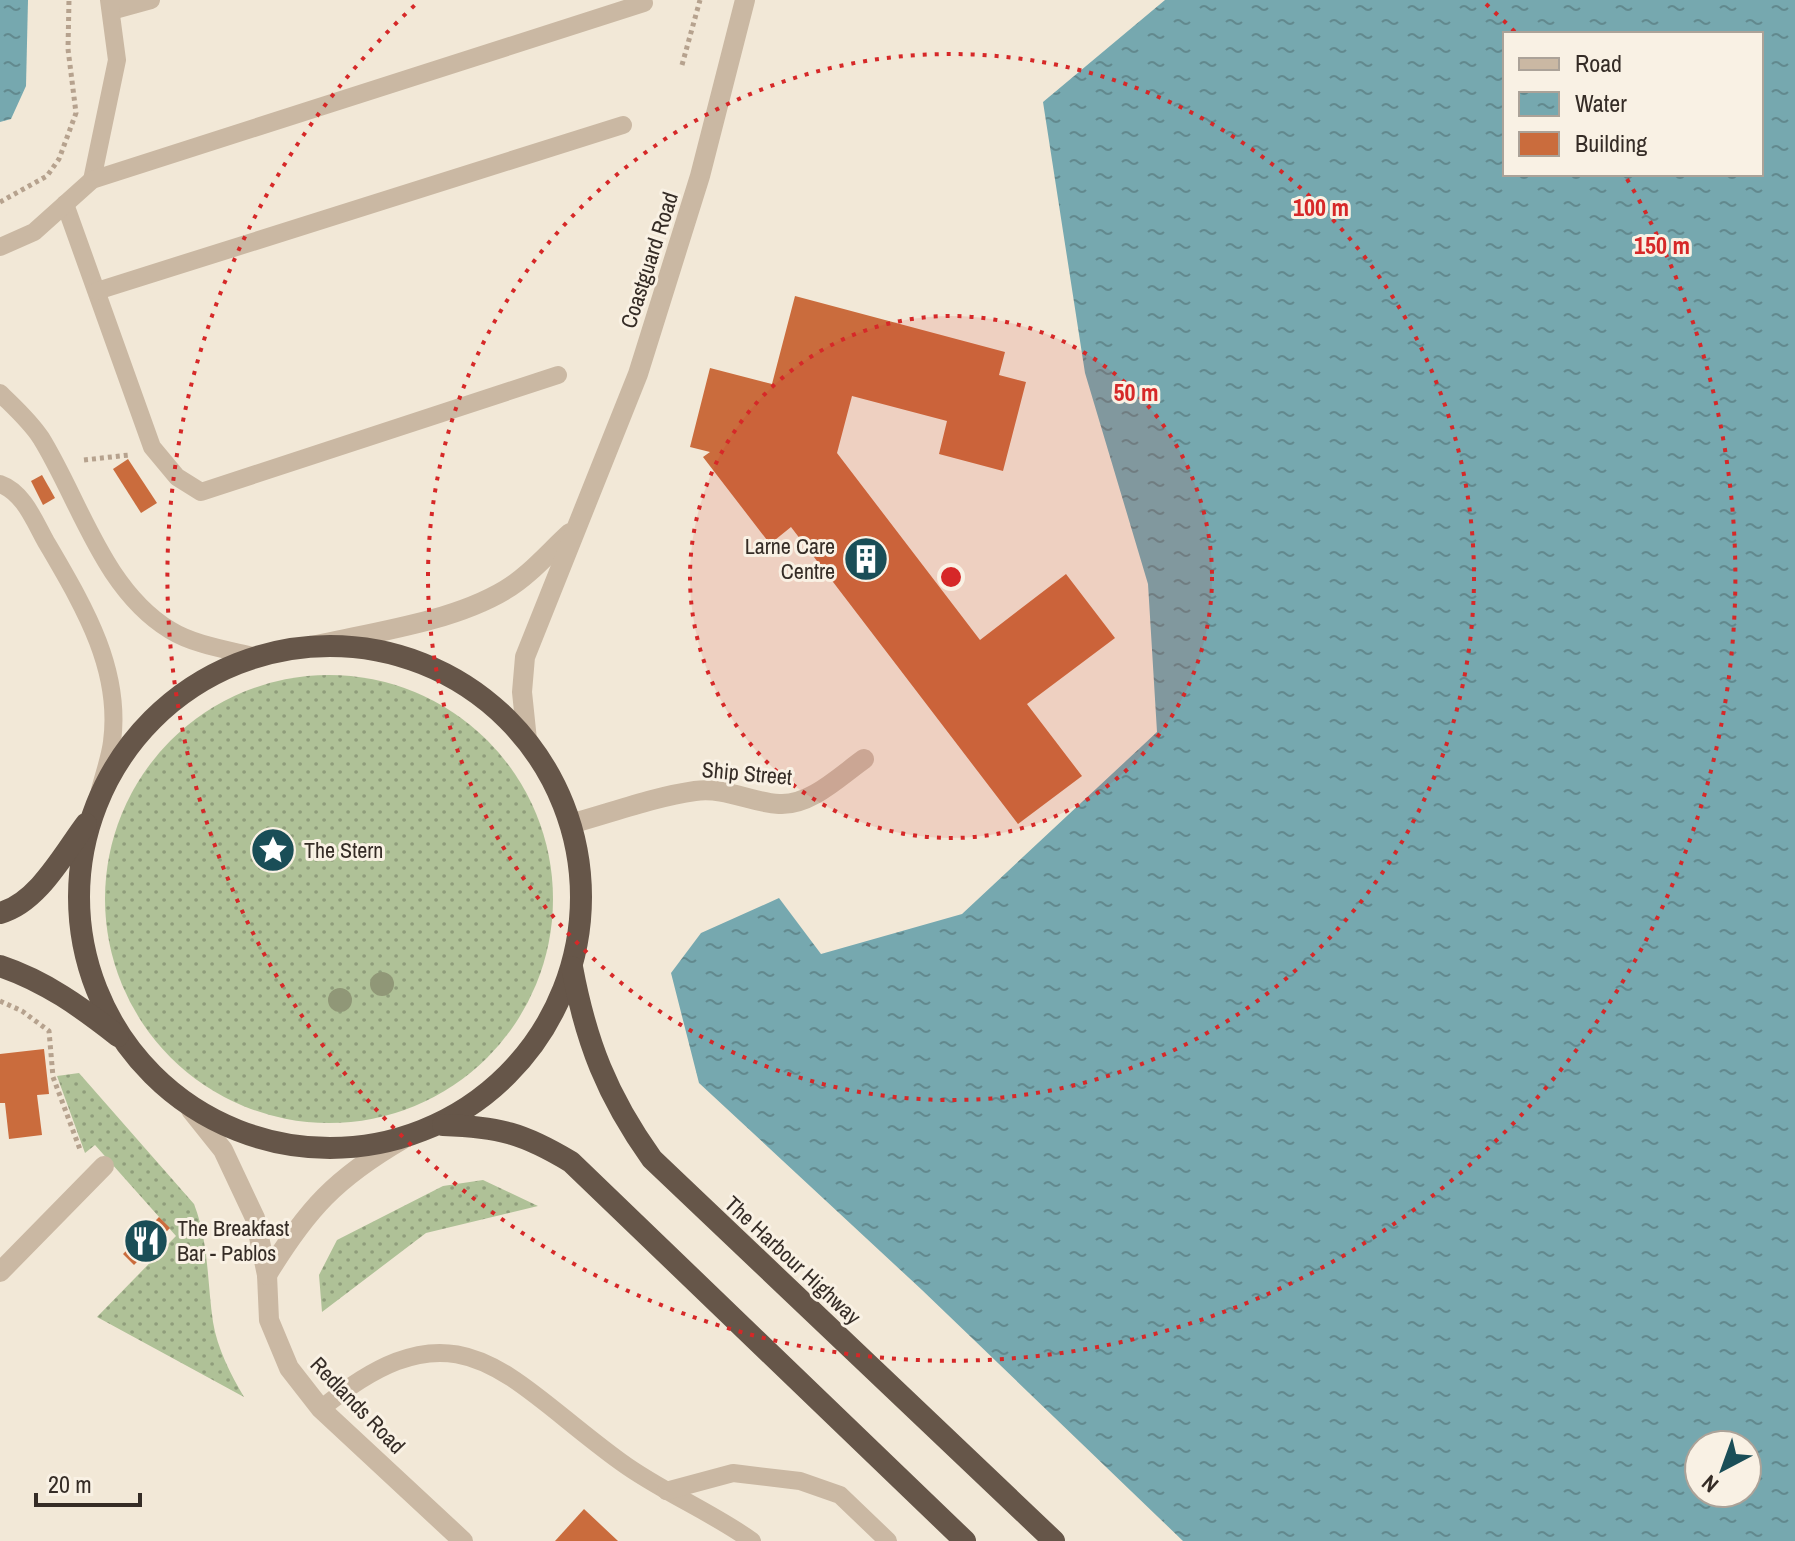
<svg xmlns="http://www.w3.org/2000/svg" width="1795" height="1541" viewBox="0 0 1795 1541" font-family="'Archivo Narrow',sans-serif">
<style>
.grass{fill:url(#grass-dots)}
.water{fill:url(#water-ripples);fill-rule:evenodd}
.building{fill:#ca6c3d}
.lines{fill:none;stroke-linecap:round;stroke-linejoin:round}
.path{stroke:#b6a28e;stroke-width:5;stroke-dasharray:4 4;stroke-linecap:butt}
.service{stroke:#cab8a3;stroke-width:18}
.minor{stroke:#cab8a3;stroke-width:20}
.trunk{stroke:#665649;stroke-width:22}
.tree{fill:#909777}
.ring{fill:none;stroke:#d62828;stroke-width:4;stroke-dasharray:4 8}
.labels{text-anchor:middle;stroke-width:6;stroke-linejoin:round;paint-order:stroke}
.street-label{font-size:22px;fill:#352c26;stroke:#f9f1e4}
.poi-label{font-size:22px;fill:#352c26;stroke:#f9f1e4;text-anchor:start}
.centre{fill:#d62828;stroke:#f9f1e4;stroke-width:4}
.ring-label{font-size:24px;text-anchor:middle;font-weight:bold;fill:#d62828;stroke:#f9f1e4;stroke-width:6;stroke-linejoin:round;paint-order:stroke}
</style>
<defs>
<pattern id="grass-dots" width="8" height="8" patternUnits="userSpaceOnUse" patternTransform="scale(2)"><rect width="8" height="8" fill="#afc197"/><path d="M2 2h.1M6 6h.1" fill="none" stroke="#8f9d7b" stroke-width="1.8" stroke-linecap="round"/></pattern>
<pattern id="water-ripples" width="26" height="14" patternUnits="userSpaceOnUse" patternTransform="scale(2)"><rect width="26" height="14" fill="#76a8af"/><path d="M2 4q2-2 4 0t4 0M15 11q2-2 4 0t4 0" fill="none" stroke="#62898e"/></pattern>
</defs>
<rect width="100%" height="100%" fill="#f2e8d7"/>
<g class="grass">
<circle cx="329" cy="899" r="224"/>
<path d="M79,1073L194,1204C209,1243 207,1281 213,1322C217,1348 231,1375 244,1397L97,1317L176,1236L95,1145L85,1153L57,1076Z"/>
<polygon points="483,1180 538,1206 426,1233 322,1312 319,1275 337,1240 443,1186"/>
</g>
<g class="water">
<polygon points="0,0 28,0 26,86 11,119 0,122"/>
<path d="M1165,0H1795V1541H1183L922,1290L699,1083L671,973L701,933L779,898L821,954L962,914L1157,732L1148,584L1085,373L1043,102ZM1505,34H1761V174H1505ZM1699,1445H1747V1493H1699Z"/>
</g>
<g class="building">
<polygon points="795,296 1005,352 999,375 1026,382 1003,471 939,454 947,421 852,396 837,453 980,640 1066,574 1115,638 1027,704 1082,776 1018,824 791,527 770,544 703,457 710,452 690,447 710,368 772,384"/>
<polygon points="128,459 157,503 141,513 113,469"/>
<polygon points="42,475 55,498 43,505 31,481"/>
<polygon points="44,1049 49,1094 37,1095 42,1135 9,1139 5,1103 0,1103 0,1054"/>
<polygon points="159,1217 170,1228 134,1265 123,1254"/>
<polygon points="584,1509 618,1541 555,1541"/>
</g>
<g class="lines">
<g class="path">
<polyline points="682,65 700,0"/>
<polyline points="0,202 47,176 59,159 76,113 68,49 69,0"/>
<polyline points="84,460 129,455"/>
<polyline points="0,1001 22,1011 49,1031 53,1077 81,1152"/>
</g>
<g class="service">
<polyline points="111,11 151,0"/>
<polyline points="92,180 117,60 109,0"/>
<polyline points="65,204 152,447 177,477 201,492 558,375"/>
<polyline points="0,247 34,232 92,180 644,3 643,0"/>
<polyline points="97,291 623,125"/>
<path d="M0,393C14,407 30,421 41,438C80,501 103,589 170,630C194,645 229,650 257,657"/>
<path d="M0,484C23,492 34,520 45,540C81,602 122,667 112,742C110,758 104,774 100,790"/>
<path d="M321,1409C460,1294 505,1378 621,1462C662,1492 710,1511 752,1541"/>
<polyline points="666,1491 733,1473 800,1481 840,1495 888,1541"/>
</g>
<g class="minor">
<path d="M304,648C367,633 450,623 505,590C529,576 549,552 570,533"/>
<polyline points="527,740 522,692 525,657 638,374 700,176 745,0"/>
<path d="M570,824C611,813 653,797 695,791C726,787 749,802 779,804C810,806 840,776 864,759"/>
<polyline points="191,1110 223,1150 255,1218 267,1275 269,1320 289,1368 321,1409 463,1541"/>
<polyline points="0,1272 104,1166"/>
<path d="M267,1275C307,1209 336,1178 403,1139"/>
</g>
<g class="trunk">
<circle cx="330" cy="897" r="251"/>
<path d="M0,913C38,903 64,853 86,824"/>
<path d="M0,966C45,981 81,1007 118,1036"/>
<path d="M572,967C586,1042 607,1096 652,1159L1054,1541"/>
<path d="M443,1125C499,1127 523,1133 571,1162L965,1541"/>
</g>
</g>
<g class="tree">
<circle cx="382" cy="984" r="12"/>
<circle cx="340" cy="1000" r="12"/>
</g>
<circle cx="951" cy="577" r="261" fill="#d62828" fill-opacity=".12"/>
<g class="ring">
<circle cx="951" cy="577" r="261"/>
<circle cx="951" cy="577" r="523"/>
<path d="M1486 4A784 784 0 0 1 1515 32M1627 179A784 784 0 1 1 416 4"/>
</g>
<defs>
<g id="building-disc" transform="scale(2.3)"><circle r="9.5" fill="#1a4e57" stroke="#f9f1e4"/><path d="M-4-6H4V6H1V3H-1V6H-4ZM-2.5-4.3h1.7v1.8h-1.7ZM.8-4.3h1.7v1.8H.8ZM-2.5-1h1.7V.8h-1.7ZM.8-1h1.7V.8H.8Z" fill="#fff"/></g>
<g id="sight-disc" transform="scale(2.3)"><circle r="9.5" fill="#1a4e57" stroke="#f9f1e4"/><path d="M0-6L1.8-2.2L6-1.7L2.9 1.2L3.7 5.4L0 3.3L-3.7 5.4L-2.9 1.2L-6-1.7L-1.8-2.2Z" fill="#fff"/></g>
<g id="restaurant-disc" transform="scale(2.3)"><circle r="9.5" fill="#1a4e57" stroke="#f9f1e4"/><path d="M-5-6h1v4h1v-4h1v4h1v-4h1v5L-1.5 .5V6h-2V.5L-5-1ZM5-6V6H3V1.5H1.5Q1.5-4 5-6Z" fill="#fff"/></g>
</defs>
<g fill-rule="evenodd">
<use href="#building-disc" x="866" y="559"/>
<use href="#sight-disc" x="273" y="850"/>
<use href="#restaurant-disc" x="146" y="1241"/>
</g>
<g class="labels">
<g class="street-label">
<text transform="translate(649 260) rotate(-72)" y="8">Coastguard Road</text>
<text transform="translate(747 773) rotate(5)" y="8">Ship Street</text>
<text transform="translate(793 1260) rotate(43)" y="8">The Harbour Highway</text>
<text transform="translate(358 1405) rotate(46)" y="8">Redlands Road</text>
</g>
<g class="poi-label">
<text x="835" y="554" text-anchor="end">Larne Care<tspan x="835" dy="25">Centre</tspan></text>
<text x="304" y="858">The Stern</text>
<text x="177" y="1236">The Breakfast<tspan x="177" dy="25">Bar - Pablos</tspan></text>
</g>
</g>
<circle cx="951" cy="577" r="12" class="centre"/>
<g class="ring-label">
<text x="1321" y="216">100 m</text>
<text x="1662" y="254">150 m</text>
<text x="1136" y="401">50 m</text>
</g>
<rect x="1503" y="32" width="260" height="144" fill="#f9f1e4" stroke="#aba298" stroke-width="2"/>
<rect x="1519" y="58" width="40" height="12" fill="#cab8a3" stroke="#aba298" stroke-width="2"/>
<text x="1575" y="72" font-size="24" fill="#352c26">Road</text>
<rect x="1519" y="92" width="40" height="24" fill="url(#water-ripples)" stroke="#aba298" stroke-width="2"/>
<text x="1575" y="112" font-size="24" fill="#352c26">Water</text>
<rect x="1519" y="132" width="40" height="24" fill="#ca6c3d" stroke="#aba298" stroke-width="2"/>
<text x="1575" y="152" font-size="24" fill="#352c26">Building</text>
<g transform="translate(1723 1469) rotate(221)"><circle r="38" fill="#f9f1e4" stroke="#aba298" stroke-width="2"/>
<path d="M0-6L14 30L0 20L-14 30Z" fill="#1a4e57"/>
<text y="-12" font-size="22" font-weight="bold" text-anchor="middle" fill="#352c26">N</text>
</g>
<path d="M36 1493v12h104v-12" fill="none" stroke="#352c26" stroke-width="4"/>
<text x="48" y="1493" font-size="24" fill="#352c26" stroke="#f9f1e4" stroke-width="6" paint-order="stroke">20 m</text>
</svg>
